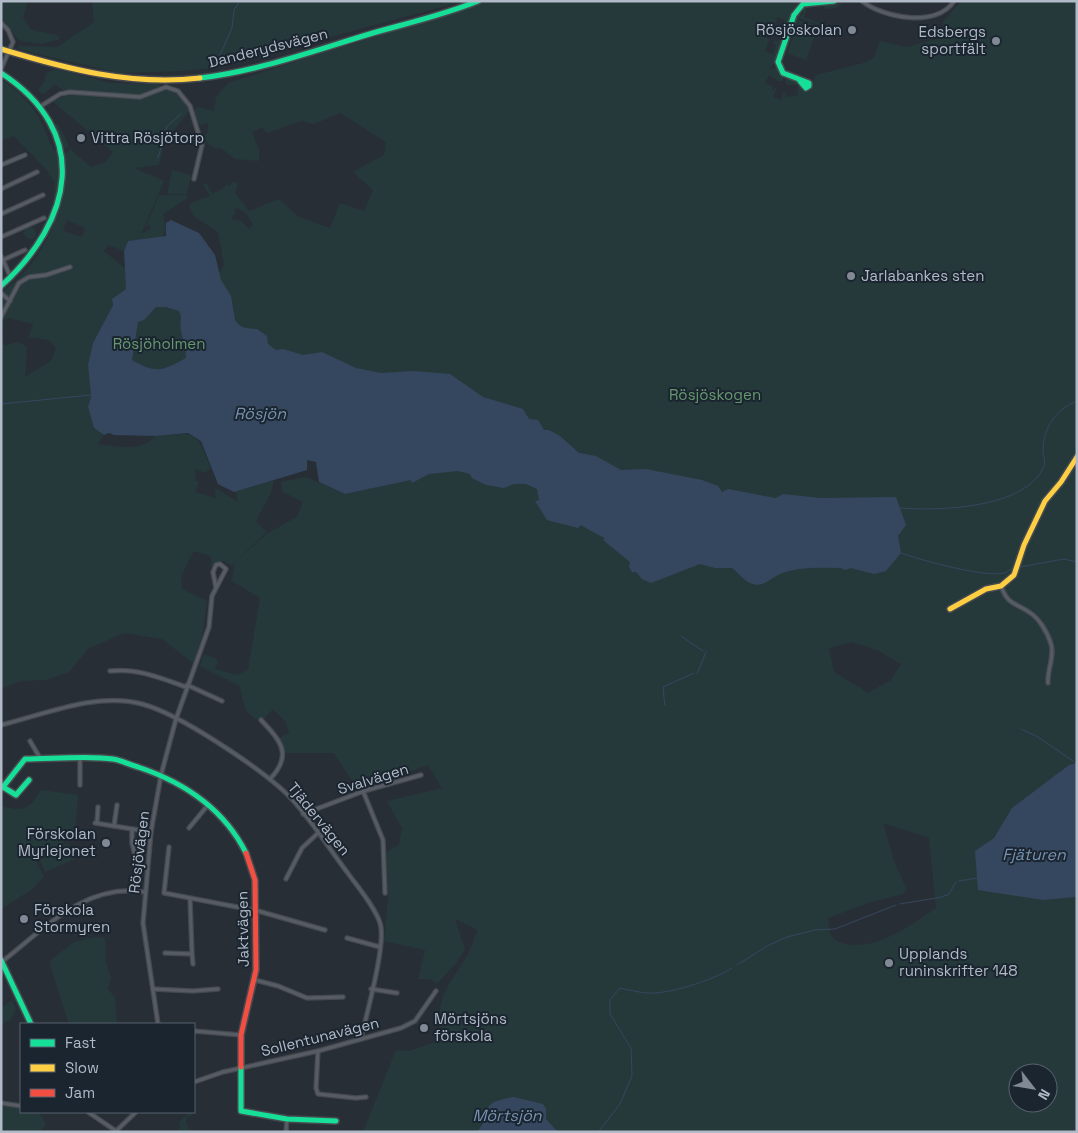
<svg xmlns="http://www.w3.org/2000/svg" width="1078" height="1133" viewBox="0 0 1078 1133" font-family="'Space Grotesk',sans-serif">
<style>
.green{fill:#25393b;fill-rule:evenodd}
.water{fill:#34475f;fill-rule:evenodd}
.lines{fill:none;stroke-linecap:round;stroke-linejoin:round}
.stream{stroke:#34475f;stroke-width:1}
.street-casing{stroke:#464a50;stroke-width:5.5}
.fast-casing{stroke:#464a50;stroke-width:8}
.slow-casing{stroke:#464a50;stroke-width:8}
.jam-casing{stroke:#464a50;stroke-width:8}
.street{stroke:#575c64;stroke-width:3}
.fast{stroke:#16e098;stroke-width:5}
.slow{stroke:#ffcf43;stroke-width:5}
.jam{stroke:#f24e42;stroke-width:5}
.poi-dot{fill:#818994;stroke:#1b2530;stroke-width:2}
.labels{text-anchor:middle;stroke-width:4;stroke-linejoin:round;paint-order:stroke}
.poi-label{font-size:15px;fill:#b1bac7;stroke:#1b2530;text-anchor:start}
.street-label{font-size:15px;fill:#b1bac7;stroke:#1b2530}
.park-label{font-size:15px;fill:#679970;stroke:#1b2530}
.water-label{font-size:16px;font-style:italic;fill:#7792b1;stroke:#1b2530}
</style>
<rect width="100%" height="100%" fill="#282e35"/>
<g class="green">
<polygon points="1,1 28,1 23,17 31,30 57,35 60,39 42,44 20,41 1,18"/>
<polygon points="92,1 464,1 215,68 182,71 120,73 20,50 17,46 57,47 94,22"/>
<path d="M489,1H801L792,10L782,37L778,36L777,33L785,20L778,17L774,26H772L774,27L773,31L764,28L762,36L770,39L765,51L773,54L776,45L773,44L774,41L781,40L774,64L756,83L768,70L776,67L785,76L782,81H778L769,75L765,82L773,87L772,90L777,87L773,97L781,100L784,91L787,97L798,95V85H788L785,82L788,76L799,82L806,92L810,90L816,75L863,63L874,58L880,41L907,47L945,37L943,22L961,1H1077V460L1073,468L1077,470V769L994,838L1043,900L1077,897V1132H558L546,1119V1109L485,1112L481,1128L477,1132H363L396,1050L409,1051L444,1039C431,1002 449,985 467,956C471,948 474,938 478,930L455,919L465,949L457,962L437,984L430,979H418L425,950L384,941L388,898L386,853L399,845L402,828L387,801L442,788L428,765L358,790L334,753H284L279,738L289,733L286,722L273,709L263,720C246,720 242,701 240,686L200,666L204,654L218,660L215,669L237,675L248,670L260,598L232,581L235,562L268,533L297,517L303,502L283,492L281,482L306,477L345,494L416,478L132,361L124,320L219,273L224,265L218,232L195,217L189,206L191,203L210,196L203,184H207L212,194L224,188L225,185L230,186L232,181L238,184L235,193L249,211L279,199L299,217L330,228L340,203L364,211L373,190L353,172L384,155L386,142L340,113L314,124L301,121L267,133L262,127L252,132L259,150V161L235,159L221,148C212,149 208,144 203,137L208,132V123L201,125L198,123L194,110L197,107L214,111L216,97L228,83ZM237,208L246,213L253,225L249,229L241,221L231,219L236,213L234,210ZM852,642L877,650L901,664L891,680L868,693L834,672L829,648ZM883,823L929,838L936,908C910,926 878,950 845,944C840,943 835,941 832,937C829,932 829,923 828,918L868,903L903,894L907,889L895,864ZM1018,1073H1048V1103H1018Z"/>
<polygon points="839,1 846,1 836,8 825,9 819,25 799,18 783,57 782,66 789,72 788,74 782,69 779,61 796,14 803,15 803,10 799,12 798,10 808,5 809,8 807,8 804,17 819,23 825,9 823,6"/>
<polygon points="799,20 818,26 806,60 787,53"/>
<polygon points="55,69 110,83 160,84 160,87 137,96 74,89 63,90 55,84 43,95 38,90 45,81 46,73"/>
<path d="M1,80C19,90 33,106 42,124C48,135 48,147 59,154L60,181L52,215L55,184L47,170L14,136L1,141Z"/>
<path d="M159,90H172L180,93L189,111L165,141L159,165L134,168L164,181L142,232L136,231C143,234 145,233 151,228L149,224L145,228L159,195H187V198L163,214L166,229L161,238L128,241L124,251L108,245L104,251L127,270L126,289L112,299L113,305L93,343L88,365L91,397L88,407L94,428L104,435L98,444C116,446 142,453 155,436C196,433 196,429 211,469L203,473L196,469L195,481H199L195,492L216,498L215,488L237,501L236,491L273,480C274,495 261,507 256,522L267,532L232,565L224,561L215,563L211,567V556L194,551L181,576L182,589L207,601L202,637L193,663L162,639L124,633L88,649L69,672L46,680L20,681L1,689V342L5,345L18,342L27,347L25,377L51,361L56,348L49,340L29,337L33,324L8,318L1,323V293C47,260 66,209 65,154L70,149L91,167L106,162L113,152L52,101L69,95H83L141,99ZM67,220L85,228L82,237L63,231Z"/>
<polygon points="58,123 68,144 68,147 64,149 54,125"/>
<polygon points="172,170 191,175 187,194 167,194"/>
<circle cx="30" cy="233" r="6"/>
<path d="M41,790L78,795L75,836L56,847L32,854L44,876L34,888L1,909V806C25,812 28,810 41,790Z"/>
<polygon points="68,843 75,859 45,872 38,856"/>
<polygon points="95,937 105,938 106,963 111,978 108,989 115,998 117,1024 69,1024 50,965 51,960 74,942"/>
<polygon points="12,1000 16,1010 10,1020 1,1024 1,1008"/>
<polygon points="1,1106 21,1109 21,1112 39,1112 46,1125 39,1132 1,1132"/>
<polygon points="185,1112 192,1112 192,1116 187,1116 186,1124 189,1129 205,1132 176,1132 180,1128 179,1122 187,1115"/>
</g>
<g class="water">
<path d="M171,220L199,233L215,255L221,280L231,296L235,320L239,325L245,328L257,329L267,336L268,344L276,350L283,349L303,355L322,352L356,368L381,373L414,371L450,374L483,397L523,409L529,419L538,420L544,430H549L560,436L579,453L596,456L621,470L646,469L702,480L718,486L722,492L728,489L776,498L783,494L820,498L896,497L906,525L898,536L901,553L886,571L874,574L851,568L845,570L841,568C821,568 797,566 778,575C770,579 763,587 753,584C743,581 739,573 732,568H715L700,564L651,583L642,579L636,572H632L629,567L630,562L603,540L605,538C602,537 582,526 581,525L578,528L547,520L535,501L539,500L537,489L526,484H514L504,488L486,485L472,478L470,474L458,471L429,474L412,483L411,480L345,494L319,482L316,462L307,460V470L234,492L218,484L201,441L188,433L155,436L114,435L109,433L104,435L94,428L88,407L91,397L88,365L93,343L113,305L112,299L126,289L124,251L128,241L166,236V223ZM156,307H166L179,311C183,319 179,323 181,331C183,341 186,348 186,358C162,371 157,374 132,360L138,322L144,320Z"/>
<polygon points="1077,763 1077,897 1043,900 978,890 975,851 994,838 1012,808 1069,765"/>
<path d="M514,1097L543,1104L546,1109V1119L558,1132H477C494,1113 474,1103 514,1097Z"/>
</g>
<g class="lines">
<g class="stream">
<polyline points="216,64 232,28 234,10 240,1"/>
<polyline points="158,158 167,126 181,114"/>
<polyline points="1,404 91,395"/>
<path d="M900,508C938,511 1027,509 1044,466C1046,460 1043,457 1043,451C1043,428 1056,409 1077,401"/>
<path d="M901,553C920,560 986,578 1004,573C1008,572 1010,569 1014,568"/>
<polyline points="1020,567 1064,559 1077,562"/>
<polyline points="681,636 703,651"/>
<polyline points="697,674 706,652"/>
<polyline points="664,697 663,687 694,673"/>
<polyline points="664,698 665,705"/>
<polyline points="1021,729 1038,737 1076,763"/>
<polyline points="959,881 977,878"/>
<polyline points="900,904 942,897 949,894 956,882"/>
<polyline points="737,965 769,945 787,937 815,930 835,929 896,905"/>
<path d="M599,1131L620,1104L632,1076L631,1048L610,1014V1000L620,988C628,990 638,992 647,993C667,995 714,980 732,968"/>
</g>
<g class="street-casing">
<g id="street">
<path d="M862,1C883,18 937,28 954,1"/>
<polyline points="1,23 8,30 13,42 1,69"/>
<polyline points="41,106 60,94 70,92 140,97 166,87 178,91 190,106 202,145 194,179"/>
<polyline points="1,165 25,155"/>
<polyline points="1,189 37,172"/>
<polyline points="1,214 43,195"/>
<polyline points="1,237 44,218"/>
<polyline points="1,256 11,278"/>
<polyline points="3,260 25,250"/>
<polyline points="1,293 10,301"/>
<polyline points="1,317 19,283 29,277 46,275 70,267"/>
<path d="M1001,586C1008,605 1014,602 1029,612C1039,618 1048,633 1051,644C1055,657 1047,669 1048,683"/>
<path d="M110,671C137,668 161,678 186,687"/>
<polyline points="187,685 222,701"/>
<path d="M261,720C281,741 293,755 270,779"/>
<path d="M1,725C46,714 96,692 142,704C180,714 258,767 287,794C309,816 328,847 347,872C357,886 375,907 380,923C387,942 366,1016 361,1039"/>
<polyline points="30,741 40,758"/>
<polyline points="80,760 80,785"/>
<polyline points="363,791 383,840 385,893"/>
<polyline points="303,814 364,791 421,775"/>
<polyline points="97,822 98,807"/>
<polyline points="95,823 151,832"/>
<polyline points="114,826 117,805"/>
<polyline points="189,828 208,805"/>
<polyline points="132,829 132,843 135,855 139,856"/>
<polyline points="169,847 164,893 258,911 325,930"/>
<polyline points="286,879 302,848 317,834"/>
<polyline points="347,938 380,947"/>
<polyline points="165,953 192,954 190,898"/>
<polyline points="192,954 193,964"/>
<path d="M3,961C45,928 86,883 144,892"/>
<polyline points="255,980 278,986 307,998 343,997"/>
<polyline points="153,989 193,991 218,989"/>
<polyline points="371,989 397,993"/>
<polyline points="158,1024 143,923 151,832 161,775 176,719 209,627 212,596 226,569 220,564 216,565 213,572 216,588"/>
<polyline points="194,1031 241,1035"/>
<polyline points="318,1051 316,1088 318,1094 356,1098 366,1097"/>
<polyline points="194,1082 223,1072 318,1051 401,1028 415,1021 436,991"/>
<polyline points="1,1103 21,1106"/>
<polyline points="88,1112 116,1131"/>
<polyline points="115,1132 136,1112"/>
<polyline points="286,1132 287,1119"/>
</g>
</g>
<g class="fast-casing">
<g id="fast">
<path d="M1,73C92,132 73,221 1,286"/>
<path d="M200,78C259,71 316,50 373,33C408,23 444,15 478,1"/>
<polyline points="800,81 806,88 809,86 809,83 783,73 778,62 794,15 803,4 834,1"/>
<path d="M29,780L16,795L3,787L25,759C50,759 89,755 113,759C121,760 130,765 138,767C183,782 224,809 246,853"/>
<polyline points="1,960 31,1024"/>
<polyline points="241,1067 241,1111 287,1119 336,1121"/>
</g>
</g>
<g class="slow-casing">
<g id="slow">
<path d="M1,49C67,69 131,86 200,78"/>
<polyline points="950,609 986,589 1001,586 1014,575 1024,545 1045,501 1061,482 1077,457"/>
</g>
</g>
<g class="jam-casing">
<polyline id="jam" points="241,1067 241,1035 256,970 255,880 246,853"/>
</g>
<use href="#street" class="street"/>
<use href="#fast" class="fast"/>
<use href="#slow" class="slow"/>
<use href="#jam" class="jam"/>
</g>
<g class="poi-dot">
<circle cx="852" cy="30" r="5"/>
<circle cx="996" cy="41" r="5"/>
<circle cx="81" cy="138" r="5"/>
<circle cx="851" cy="276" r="5"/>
<circle cx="106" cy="843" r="5"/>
<circle cx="24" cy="919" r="5"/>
<circle cx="889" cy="963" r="5"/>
<circle cx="424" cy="1028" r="5"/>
</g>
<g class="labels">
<g class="poi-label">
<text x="842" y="35" text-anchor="end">Rösjöskolan</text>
<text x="986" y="37" text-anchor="end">Edsbergs<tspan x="986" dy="17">sportfält</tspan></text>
<text x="91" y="143">Vittra Rösjötorp</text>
<text x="861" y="281">Jarlabankes sten</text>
<text x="96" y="839" text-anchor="end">Förskolan<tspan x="96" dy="17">Myrlejonet</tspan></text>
<text x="34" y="915">Förskola<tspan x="34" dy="17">Stormyren</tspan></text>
<text x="899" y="959">Upplands<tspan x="899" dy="17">runinskrifter 148</tspan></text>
<text x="434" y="1024">Mörtsjöns<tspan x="434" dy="17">förskola</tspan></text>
</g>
<g class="street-label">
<text transform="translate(268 48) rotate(-14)" y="5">Danderydsvägen</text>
<text transform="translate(373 779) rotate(-17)" y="5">Svalvägen</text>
<text transform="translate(319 819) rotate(51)" y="5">Tjädervägen</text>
<text transform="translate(139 852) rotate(-83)" y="5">Rösjövägen</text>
<text transform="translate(243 929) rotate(-91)" y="5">Jaktvägen</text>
<text transform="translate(320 1037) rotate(-14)" y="5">Sollentunavägen</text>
</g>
<g class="park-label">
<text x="159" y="349">Rösjöholmen</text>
<text x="715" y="400">Rösjöskogen</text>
</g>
<g class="water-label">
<text x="260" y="419">Rösjön</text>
<text x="1034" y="860">Fjäturen</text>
<text x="507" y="1121">Mörtsjön</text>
</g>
</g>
<rect width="1078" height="1133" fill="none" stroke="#b1bac7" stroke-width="5"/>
<rect x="20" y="1023" width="175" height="90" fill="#1b2530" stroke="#57616c"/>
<rect x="30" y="1039" width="25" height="8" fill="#16e098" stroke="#57616c"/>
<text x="65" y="1048" font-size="15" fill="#b1bac7">Fast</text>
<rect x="30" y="1064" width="25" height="8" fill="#ffcf43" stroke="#57616c"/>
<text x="65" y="1073" font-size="15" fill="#b1bac7">Slow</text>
<rect x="30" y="1089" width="25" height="8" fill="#f24e42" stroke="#57616c"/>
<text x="65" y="1098" font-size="15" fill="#b1bac7">Jam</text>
<g transform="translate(1033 1088) rotate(121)"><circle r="24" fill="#1b2530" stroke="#57616c"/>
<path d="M0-4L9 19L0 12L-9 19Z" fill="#818994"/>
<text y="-8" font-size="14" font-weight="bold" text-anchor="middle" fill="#b1bac7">N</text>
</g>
</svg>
